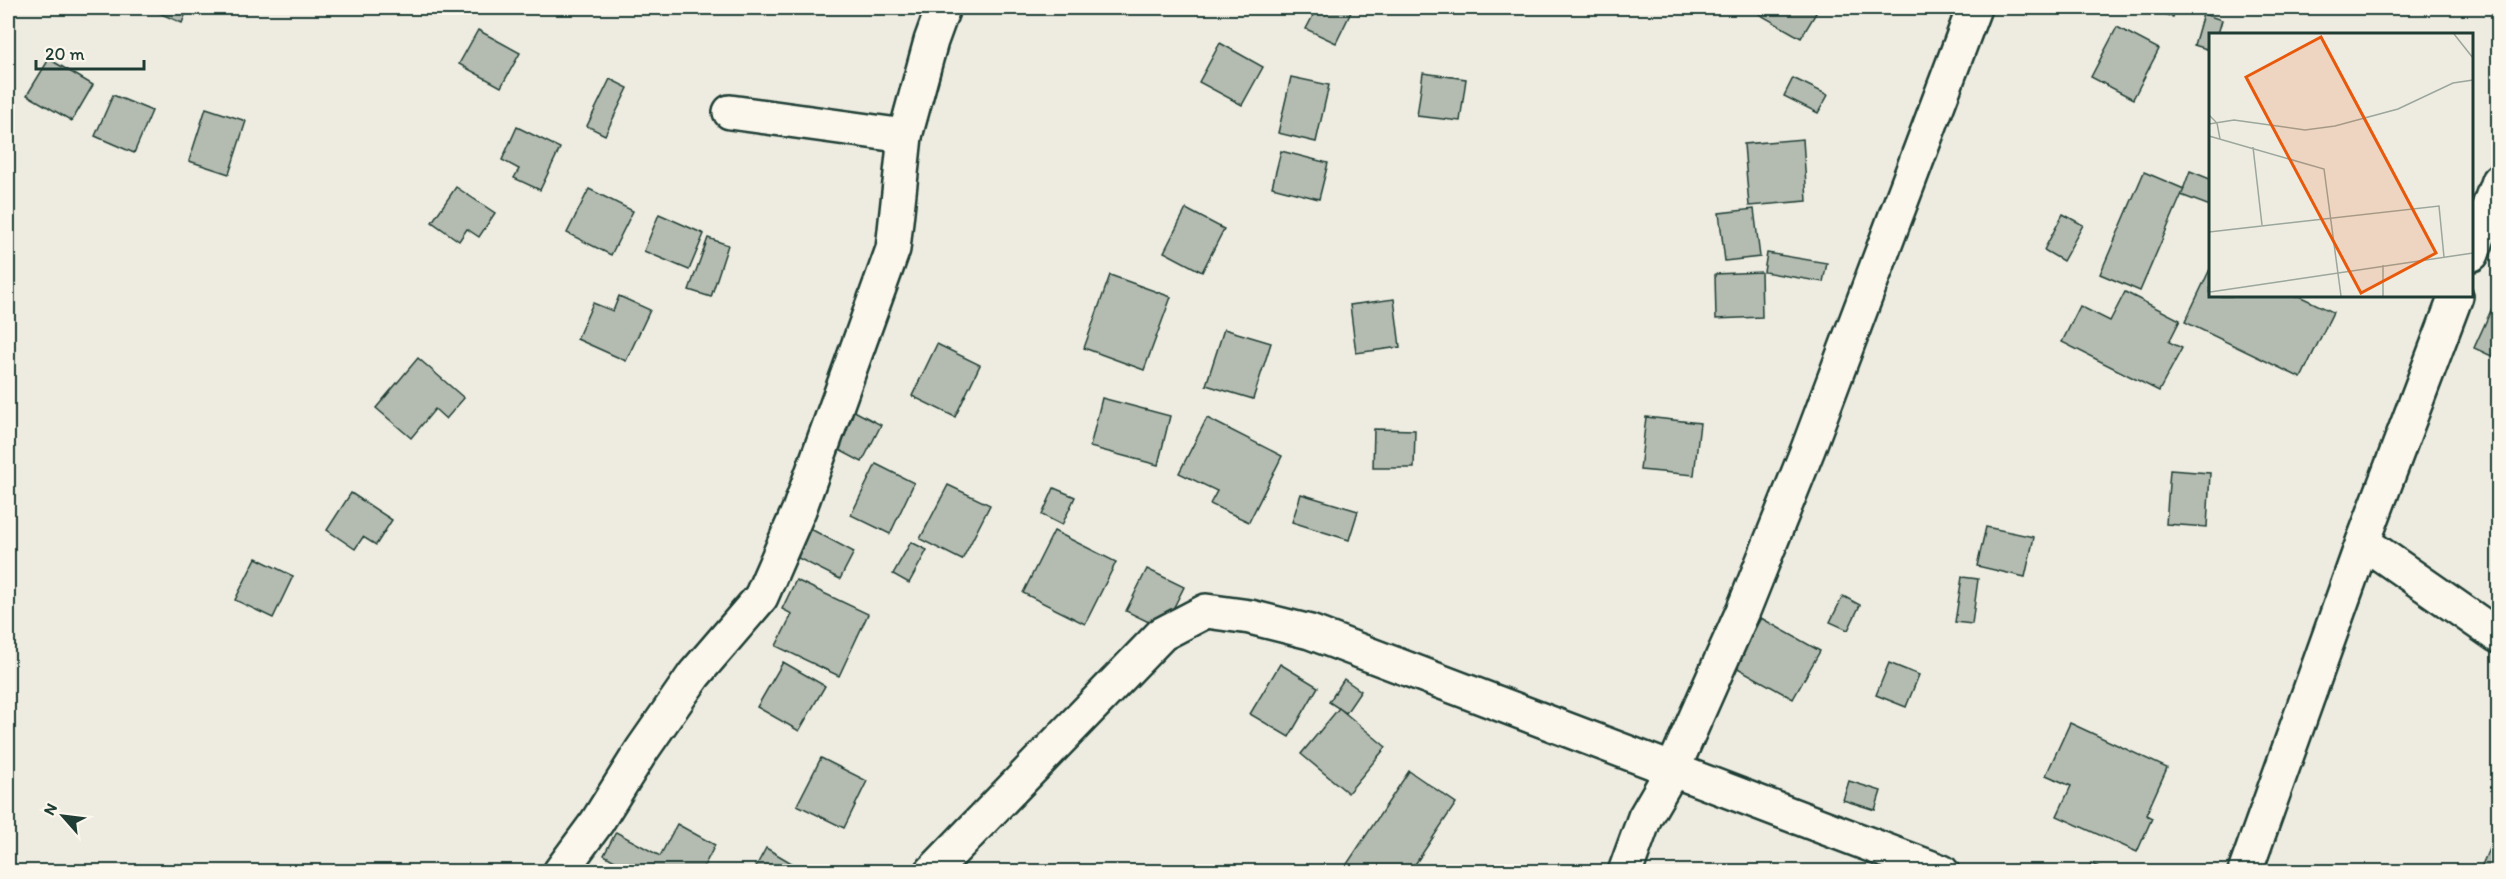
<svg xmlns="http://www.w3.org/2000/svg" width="2506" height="879" viewBox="0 0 2506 879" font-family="Itim,sans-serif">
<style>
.building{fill:#b4bbb0;stroke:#1f3d34;stroke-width:1.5}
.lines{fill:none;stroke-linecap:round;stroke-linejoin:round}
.minor-casing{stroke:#1f3d34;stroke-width:38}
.tertiary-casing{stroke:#1f3d34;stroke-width:38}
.minor{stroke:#fbf7ec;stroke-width:33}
.tertiary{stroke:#fbf7ec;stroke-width:33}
.inset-road{fill:none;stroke:#9ba69c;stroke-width:1.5}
.view{fill:#e8590c;fill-opacity:0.15;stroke:#e8590c;stroke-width:3}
.inset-edge{fill:none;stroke:#1f3d34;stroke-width:3}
</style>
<rect width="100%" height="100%" fill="#eeece1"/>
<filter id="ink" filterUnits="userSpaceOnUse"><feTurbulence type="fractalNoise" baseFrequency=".0167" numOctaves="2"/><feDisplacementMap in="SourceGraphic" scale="12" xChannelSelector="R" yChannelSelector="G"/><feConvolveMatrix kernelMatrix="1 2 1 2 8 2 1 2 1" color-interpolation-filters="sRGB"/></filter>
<g filter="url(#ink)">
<g class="building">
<polygon points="153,8 188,8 182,23 152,10"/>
<polygon points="1317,8 1353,8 1336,43 1306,29"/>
<polygon points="1763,8 1819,8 1801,38 1759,14"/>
<polygon points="2147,8 2176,8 2173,17"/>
<polygon points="2203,14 2222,20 2218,34 2210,34 2210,50 2194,45"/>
<polygon points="2117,27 2159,49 2133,99 2091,77"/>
<polygon points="478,30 520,53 501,87 459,64"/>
<polygon points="1220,43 1263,67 1242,105 1199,82"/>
<polygon points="49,59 93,85 72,121 27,95"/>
<polygon points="1423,73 1466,79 1460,121 1417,116"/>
<polygon points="1291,77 1329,85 1316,142 1278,133"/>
<polygon points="1793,78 1828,95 1818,113 1784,96"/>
<polygon points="610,79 628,88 605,135 587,126"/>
<polygon points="113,95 152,111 134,153 95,136"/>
<polygon points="206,108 246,121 229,174 189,161"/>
<polygon points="517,127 560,148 540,190 514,178 519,169 502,160"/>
<polygon points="1803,139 1807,201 1749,206 1744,144"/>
<polygon points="1281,151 1328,163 1319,199 1272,187"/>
<polygon points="2190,171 2210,179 2210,206 2181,195"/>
<polygon points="2144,172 2184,189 2140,291 2100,274"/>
<polygon points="456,187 495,213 479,237 467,229 459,241 432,222"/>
<polygon points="589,189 633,211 611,255 567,233"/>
<polygon points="1186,209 1224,229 1202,272 1164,252"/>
<polygon points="1754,209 1760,257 1725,261 1719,213"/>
<polygon points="659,214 704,234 689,270 644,251"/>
<polygon points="2063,214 2083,225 2063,261 2044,250"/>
<polygon points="708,238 728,245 711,297 689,290"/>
<polygon points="1767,253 1827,263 1823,282 1764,272"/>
<polygon points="2210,269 2210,296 2299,296 2333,312 2301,378 2185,322"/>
<polygon points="1761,272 1762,317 1716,319 1715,274"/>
<polygon points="1110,275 1171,297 1144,370 1084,348"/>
<polygon points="2125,292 2180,320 2169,342 2182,348 2159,391 2062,342 2080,306 2110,321"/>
<polygon points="2498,295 2498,359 2474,348"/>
<polygon points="619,296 650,310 626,361 577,339 593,303 613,311"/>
<polygon points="1394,299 1400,347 1356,353 1350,305"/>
<polygon points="1224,329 1271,343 1253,399 1206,385"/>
<polygon points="937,344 980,365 955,417 912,396"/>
<polygon points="418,358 464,398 446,419 435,409 411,438 376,408"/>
<polygon points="1102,398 1170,416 1158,465 1090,447"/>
<polygon points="841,404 881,425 862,462 822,441"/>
<polygon points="1646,417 1700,423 1694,475 1640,470"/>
<polygon points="1207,418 1282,456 1249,522 1210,504 1217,491 1179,473"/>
<polygon points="1374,429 1415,430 1414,468 1373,468"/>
<polygon points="876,464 914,483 890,534 851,515"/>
<polygon points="2170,470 2210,473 2207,527 2166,524"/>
<polygon points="948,485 990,505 962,560 920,539"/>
<polygon points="1054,488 1075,497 1062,525 1042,515"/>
<polygon points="351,493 392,520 376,545 363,537 355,549 327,530"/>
<polygon points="1301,494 1358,511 1349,540 1292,522"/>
<polygon points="807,527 854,552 840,579 778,548"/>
<polygon points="1986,527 2034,537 2025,577 1977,566"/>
<polygon points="1054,531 1116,562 1085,624 1023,593"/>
<polygon points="911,542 927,550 909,583 893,574"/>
<polygon points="256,558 293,576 273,618 235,600"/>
<polygon points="1147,569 1184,587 1163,629 1126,611"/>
<polygon points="1962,577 1978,579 1972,624 1955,622"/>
<polygon points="796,580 868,614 839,676 776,646 792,614 782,609"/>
<polygon points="1843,596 1860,605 1848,630 1830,622"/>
<polygon points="1761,618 1820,651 1793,699 1734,666"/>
<polygon points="783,662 825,686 799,731 757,707"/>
<polygon points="1889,663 1919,675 1906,707 1876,695"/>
<polygon points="1280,664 1318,687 1289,737 1250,714"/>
<polygon points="1344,679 1361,691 1346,713 1329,702"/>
<polygon points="1339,708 1386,747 1348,793 1301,754"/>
<polygon points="2070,723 2167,768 2146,815 2152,818 2137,852 2057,816 2071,786 2046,775"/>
<polygon points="821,758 867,781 844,828 797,805"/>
<polygon points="1409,771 1456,803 1410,872 1357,872 1347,864"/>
<polygon points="1849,781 1881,791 1875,810 1843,800"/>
<polygon points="677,824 715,845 701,872 634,872 604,855 616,832 660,856"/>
<polygon points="2498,828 2498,872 2479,872"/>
<polygon points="766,848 807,872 753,872"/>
<polygon points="2091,863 2109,872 2086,872"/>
</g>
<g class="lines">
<g class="minor-casing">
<g id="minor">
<polyline points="730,112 905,136"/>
<polyline points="2472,254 2498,181"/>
<polyline points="2363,542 2498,636"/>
<polyline points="1673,769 1743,611 1808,449 1974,8"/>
<polyline points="560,872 597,822 642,750 694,675 761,597 799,510 893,249 905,136 931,41 943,8"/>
<polyline points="2245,872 2363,542 2456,296"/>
</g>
</g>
<g class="tertiary-casing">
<g id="tertiary">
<polyline points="932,872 1162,634 1206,611 1250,617 1310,632 1942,872"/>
<polyline points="1625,872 1645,817 1673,769"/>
</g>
</g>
<use href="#minor" class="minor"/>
<use href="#tertiary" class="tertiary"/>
</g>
</g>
<g transform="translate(2209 33)">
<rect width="264" height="264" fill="#eeece1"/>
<path class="inset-road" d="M245,1L264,25M0,82L8,90L11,106M0,91L25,87L96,97L126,93L189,76L244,50L264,47M0,103L115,136L132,263M44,114L53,192M0,199L230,173L235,224M1,259L264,220M174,263V232"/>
<path class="view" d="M112,4L227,220L152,260L37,44Z"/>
<rect width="264" height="264" class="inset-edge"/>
</g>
<rect width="2506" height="879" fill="none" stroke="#fbf7ec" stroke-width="30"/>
<rect x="15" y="15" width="2476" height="849" fill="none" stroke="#1f3d34" stroke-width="2" filter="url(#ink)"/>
<g transform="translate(63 816) rotate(298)" stroke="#fbf7ec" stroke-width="4.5" paint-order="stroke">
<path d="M0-4.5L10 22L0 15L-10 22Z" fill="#1f3d34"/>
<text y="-9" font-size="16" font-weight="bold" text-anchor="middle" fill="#1f3d34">N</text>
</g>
<path d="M36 60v9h108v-9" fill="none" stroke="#1f3d34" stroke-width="3"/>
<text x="45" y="60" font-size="18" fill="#1f3d34" stroke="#fbf7ec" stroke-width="4.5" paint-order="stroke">20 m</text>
</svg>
